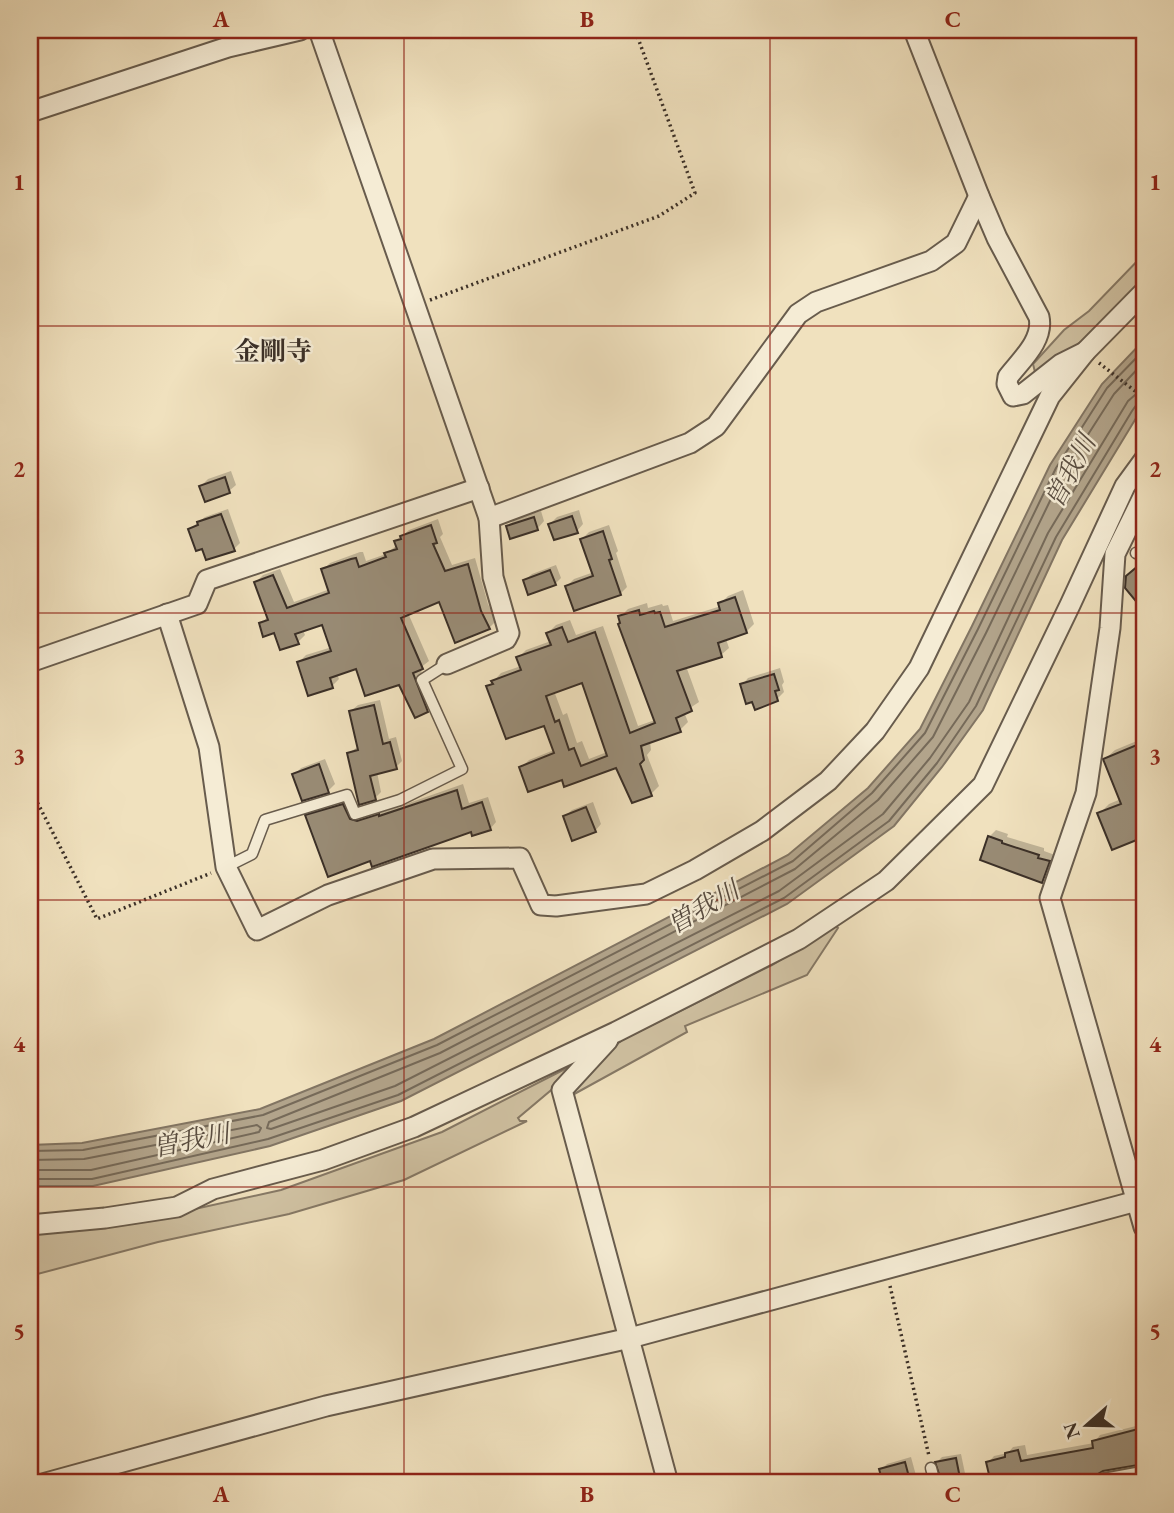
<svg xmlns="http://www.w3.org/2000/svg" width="1174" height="1513" viewBox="0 0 1174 1513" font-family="'EB Garamond','Noto Serif JP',serif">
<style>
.green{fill:#d1c3a4;stroke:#867966;stroke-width:2}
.water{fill:#b2a48b;stroke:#827563;stroke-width:2}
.shadow{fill:#0003;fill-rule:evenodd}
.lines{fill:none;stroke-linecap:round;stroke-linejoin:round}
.shore{stroke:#766a59;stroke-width:2}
.building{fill:#998c76;stroke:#3a2f27;stroke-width:2;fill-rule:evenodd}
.service-casing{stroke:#685c4d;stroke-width:13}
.minor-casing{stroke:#685c4d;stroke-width:23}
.path{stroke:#3a2f27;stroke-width:3.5;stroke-dasharray:2 3.5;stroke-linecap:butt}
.service{stroke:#f5ecd5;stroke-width:10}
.minor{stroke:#f5ecd5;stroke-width:19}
.grid{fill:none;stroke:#8f2418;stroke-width:2;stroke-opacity:0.55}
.labels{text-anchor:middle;stroke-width:5;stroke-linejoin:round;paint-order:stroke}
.neighbourhood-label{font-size:26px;font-weight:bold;fill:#3a2f27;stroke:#f5ecd5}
.water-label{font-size:26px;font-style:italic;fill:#584c40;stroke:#f5ecd5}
.neatline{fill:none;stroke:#8f2418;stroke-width:2.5}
.grid-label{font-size:23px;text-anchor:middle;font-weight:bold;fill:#8f2418}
</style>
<rect width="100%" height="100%" fill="#f0e1be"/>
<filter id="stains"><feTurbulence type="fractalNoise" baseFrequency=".00286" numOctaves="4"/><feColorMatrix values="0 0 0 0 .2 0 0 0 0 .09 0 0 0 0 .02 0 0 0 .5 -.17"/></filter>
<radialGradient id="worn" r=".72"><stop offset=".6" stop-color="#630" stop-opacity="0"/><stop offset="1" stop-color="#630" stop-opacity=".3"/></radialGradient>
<g class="green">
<polygon points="1144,254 1144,284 1076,348 1036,376 1033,364 1064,330 1089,311"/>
<polygon points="836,926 838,928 807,975 685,1026 687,1032 567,1098 592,1064 622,1040 772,965"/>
<polygon points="567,1068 571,1071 569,1075 518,1118 520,1121 527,1121 404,1180 289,1214 158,1242 30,1276 30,1234 145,1220 281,1190 442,1132"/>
</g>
<polygon class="water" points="1144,340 1144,405 1062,540 983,710 942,767 894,826 787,904 401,1101 270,1146 93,1186 30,1186 30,1145 82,1143 260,1109 434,1039 788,855 868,788 920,729 972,626 1050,465 1102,384"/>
<g class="shadow">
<polygon points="231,471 236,485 229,491 201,486 208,479"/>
<polygon points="228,509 240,543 234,549 203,547 190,529 205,517"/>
<polygon points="579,510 583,524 577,531 550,524 557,517"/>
<polygon points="541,511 544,521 538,528 512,536 508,526 515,519"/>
<polygon points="438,519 443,534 440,537 452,565 475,558 488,604 496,621 489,628 440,599 408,613 429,661 420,668 434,703 427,710 400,682 357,667 337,674 339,679 332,686 299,662 306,655 332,647 323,623 303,630 305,635 298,642 261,624 268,616 256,582 263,575 280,569 294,602 330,589 323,570 330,563 360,552 363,552 366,561 386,554 397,545 396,542 409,530"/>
<polygon points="609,525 618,551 616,553 627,587 620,594 567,586 574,579 594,572 582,539 589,532"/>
<polygon points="556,565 561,578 555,584 525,580 532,574"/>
<path d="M743,590L754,624L746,632L726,639L729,648L721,655L686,666L699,702L684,712L688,722L680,730L650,741L651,750L647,755L659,786L651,794L617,765L563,777L521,768L529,760L554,750L545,724L488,687L501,673L521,666L518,658L526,650L551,641L548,633L556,625L570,620L576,635L603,626L638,726L655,720L620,617L628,609L647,603L648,608L662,604L663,606L668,605L673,621L721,606L720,604L728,596ZM583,681L607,752L589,759L582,741L577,743L567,713L563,715L554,691Z"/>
<polygon points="780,668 784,682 782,685 784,692 777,699 742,685 748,678"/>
<polygon points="380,700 389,739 396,737 402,761 396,767 377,772 381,792 375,798 349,753 359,746 351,711 358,705"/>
<polygon points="1144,738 1144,835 1113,848 1099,814 1109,804 1121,799 1105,759 1115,750"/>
<polygon points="325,759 335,784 328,791 303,799 294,775 301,768"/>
<polygon points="463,784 469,803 488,797 496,822 490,829 472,830 371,859 307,816 314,809 350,798 356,813 385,809 386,811"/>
<polygon points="593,802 601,824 595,831 565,816 572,810"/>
<polygon points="996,830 1008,834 1007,837 1044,848 1044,851 1055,855 1049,874 1042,880 989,837"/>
<polygon points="1144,1424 1144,1463 1102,1470 1093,1480 1070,1483 993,1483 988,1463 994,1456 1008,1453 1013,1447 1025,1445 1027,1455 1094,1443 1100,1435"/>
<polygon points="961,1454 967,1483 943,1483 937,1462 942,1457"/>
<polygon points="911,1457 918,1483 863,1483 867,1479 882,1475 881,1470 887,1464"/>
</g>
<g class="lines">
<g class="shore">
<polyline points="1144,362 1114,394 1064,472 986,633 933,737 878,800 795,869 440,1053 269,1122 267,1128 271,1129 395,1086 779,891 883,814 930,758 969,702 1048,533 1128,401 1135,395 1144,393"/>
<polyline points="30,1151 83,1150 263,1115 437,1045 793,861 872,793 925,733 978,629 1056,468 1107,388 1144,350"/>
<polyline points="30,1160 84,1159 257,1125 261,1128 259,1132 91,1170 30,1170"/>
<polyline points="30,1179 92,1179 268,1139 398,1095 784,898 889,821 937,763 976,706 1056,537 1132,411 1137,404 1144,402"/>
</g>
</g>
<g class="building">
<polygon points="225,477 230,493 205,502 199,486"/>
<polygon points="221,514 235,551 206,560 202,549 196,551 188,529 198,525 197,522"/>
<polygon points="572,516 578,533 554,540 548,524"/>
<polygon points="534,517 538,530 510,539 506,526"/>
<polygon points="431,525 437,543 433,544 445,571 468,564 481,611 490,629 455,643 439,602 401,618 423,669 413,673 428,712 415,718 399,685 365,696 356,669 330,678 333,688 308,696 297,662 331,651 322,625 295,634 299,644 280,650 274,633 263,637 259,623 268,620 254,582 273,575 287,608 329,593 321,569 351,559 356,558 359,567 386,557 384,553 397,549 394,541 401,539 400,536"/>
<polygon points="603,531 612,559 609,560 621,595 574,611 565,586 593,576 580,539"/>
<polygon points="1144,561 1144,611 1125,588 1126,576"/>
<polygon points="550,570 556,585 528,595 523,580"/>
<path d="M735,597L747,633L718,643L722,657L677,671L692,711L676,718L681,732L641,746L644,760L640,764L652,796L632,803L616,768L564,787L562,780L528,792L519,767L554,753L544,726L506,739L486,686L493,684L491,681L521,670L516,657L551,645L546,633L562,627L568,642L595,632L630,733L655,723L618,624L620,623L618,616L639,610L640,615L654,611L655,613L660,612L665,627L720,610L718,603ZM582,683L607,756L581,766L574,748L569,750L559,720L555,722L546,696Z"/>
<polygon points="774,674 779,690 775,691 778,701 755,710 752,702 746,704 740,684"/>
<polygon points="374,705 383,744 390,742 397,769 370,776 376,800 359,805 347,753 358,750 349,711"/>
<polygon points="1144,742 1144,837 1112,850 1097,813 1121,804 1103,759"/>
<polygon points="319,764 329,793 302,801 292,774"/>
<polygon points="457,790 462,809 482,802 491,830 472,836 471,832 372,867 370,861 328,877 305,815 343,804 350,819 357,821 379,814 379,816"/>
<polygon points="586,807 596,832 572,841 563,816"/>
<polygon points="988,836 1002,841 1002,843 1039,855 1038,858 1050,861 1042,883 980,860"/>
<polygon points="1142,1428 1144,1464 1103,1471 1098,1474 1094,1481 1086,1483 991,1483 986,1462 1005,1457 1005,1453 1018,1450 1021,1461 1093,1448 1092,1441"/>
<polygon points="956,1458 961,1483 942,1483 935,1462"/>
<polygon points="905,1462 909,1477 883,1483 879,1469"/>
</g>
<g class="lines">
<g class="service-casing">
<g id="service">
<polyline points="1136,553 1144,550"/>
<polyline points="226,867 252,854 265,820 347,795 355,814 400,800 462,769 422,680 447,664"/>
<polyline points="931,1468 935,1483"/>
</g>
</g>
<g class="minor-casing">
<g id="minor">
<polyline points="319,30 489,518 493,577 509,633 506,639 447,664"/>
<path d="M914,30L979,196L997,238L1039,317C1044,340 1021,360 1008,377L1007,384L1013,396L1023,394L1061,364L1085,352L1144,292"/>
<polyline points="30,112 228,47 300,30"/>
<polyline points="1144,495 1115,554 1110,628 1086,793 1050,898 1144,1227"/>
<polyline points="489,518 690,443 716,426 798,314 816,302 931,261 956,243 979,196"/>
<polyline points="167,614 209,747 226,867 257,930 328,895 433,859 520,858 541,905 556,906 646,894 695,870 762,831 828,781 875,731 919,668 1050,396 1085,352"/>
<polyline points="30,662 197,604 207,580 479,488"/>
<polyline points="608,1040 562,1090 668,1483"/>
<polyline points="30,1225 105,1218 177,1207 213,1189 323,1160 414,1127 616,1032 799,939 886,881 983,785 1070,605 1125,486 1144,460"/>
<polyline points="46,1483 326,1406 630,1338 1144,1199"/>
<polyline points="1106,1483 1144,1476"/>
</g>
</g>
<g class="path">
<polyline points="430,300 659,216 695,193 635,30"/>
<polyline points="1099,363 1144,398"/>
<polyline points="30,788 97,919 211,873"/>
<polyline points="890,1286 929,1456"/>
</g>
<use href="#service" class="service"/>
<use href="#minor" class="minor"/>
</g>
<path class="grid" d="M404,30V1483M770,30V1483M30,326H1144M30,613H1144M30,900H1144M30,1187H1144"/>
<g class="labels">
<g class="neighbourhood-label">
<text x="273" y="360">金剛寺</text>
</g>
<g class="water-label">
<text transform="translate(1070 471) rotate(-62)" y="9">曽我川</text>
<text transform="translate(703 907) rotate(-30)" y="9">曽我川</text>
<text transform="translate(191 1140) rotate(-11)" y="9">曽我川</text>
</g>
</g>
<rect width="1174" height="1513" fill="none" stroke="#f0e1be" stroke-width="77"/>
<g transform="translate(1087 1425) rotate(250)" stroke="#f5ecd5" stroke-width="5" paint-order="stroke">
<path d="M0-5L12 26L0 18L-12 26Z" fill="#3a2f27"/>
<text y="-10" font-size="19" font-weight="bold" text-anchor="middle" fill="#3a2f27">N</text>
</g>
<rect x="38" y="38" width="1098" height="1436" class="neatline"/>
<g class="grid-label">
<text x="221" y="27">A</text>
<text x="587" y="27">B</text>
<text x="953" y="27">C</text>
<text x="19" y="190">1</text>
<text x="1155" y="190">1</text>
<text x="19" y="477">2</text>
<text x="1155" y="477">2</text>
<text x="19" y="764">3</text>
<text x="1155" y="764">3</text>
<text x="19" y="1052">4</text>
<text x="1155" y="1052">4</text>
<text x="19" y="1339">5</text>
<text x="1155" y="1339">5</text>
<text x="221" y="1502">A</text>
<text x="587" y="1502">B</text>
<text x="953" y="1502">C</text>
</g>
<rect width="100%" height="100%" filter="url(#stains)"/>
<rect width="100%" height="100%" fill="url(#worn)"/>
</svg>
